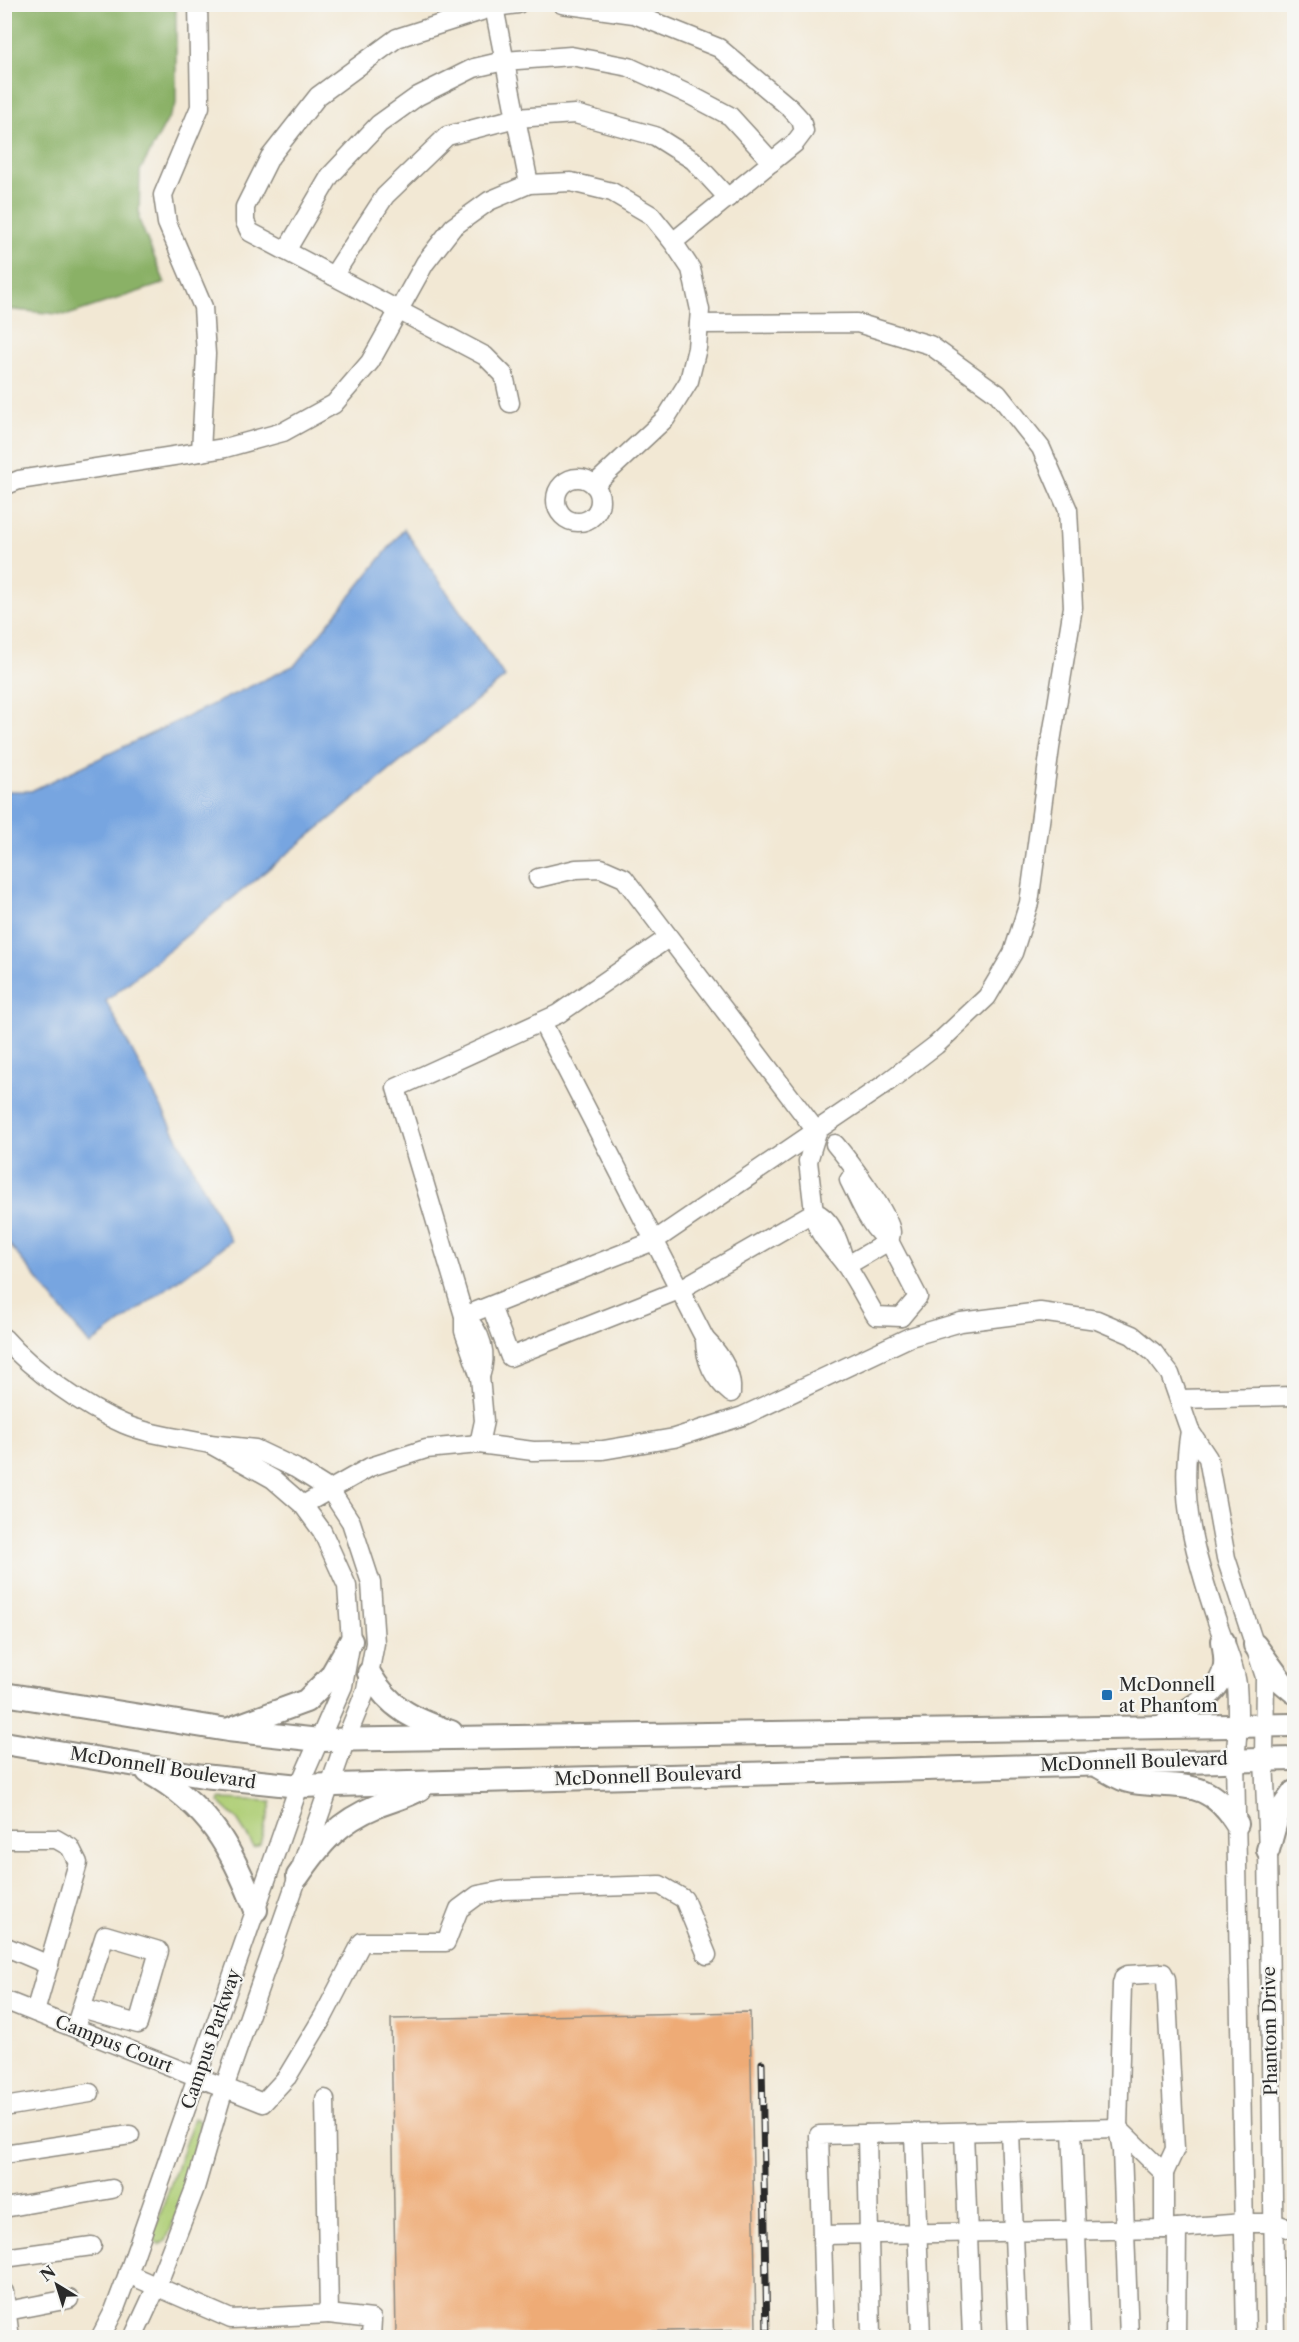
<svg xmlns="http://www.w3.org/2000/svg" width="1299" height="2342" viewBox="0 0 1299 2342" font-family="'Libre Caslon Text',serif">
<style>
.green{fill:#aece75;stroke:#6c7c50;stroke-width:1.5}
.forest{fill:#8ab166;stroke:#5a6e48;stroke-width:1.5}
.water{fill:#77a5e0;stroke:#516886;stroke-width:1.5}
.building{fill:#eeab76}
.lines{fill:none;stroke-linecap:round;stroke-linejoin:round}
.minor-casing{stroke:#8e8a80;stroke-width:21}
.major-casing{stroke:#8e8a80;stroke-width:26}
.minor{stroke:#fff;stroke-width:18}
.major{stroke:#fff;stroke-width:22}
.rail-casing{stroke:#2b2b2b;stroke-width:7}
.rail{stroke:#f6f6f2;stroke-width:4.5;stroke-dasharray:14;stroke-linecap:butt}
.poi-dot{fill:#1f6fb2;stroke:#f6f6f2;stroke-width:2}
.labels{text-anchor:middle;stroke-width:4.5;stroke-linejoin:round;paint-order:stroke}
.poi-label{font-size:18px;fill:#2b2b2b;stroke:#f6f6f2;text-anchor:start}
.street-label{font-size:18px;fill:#2b2b2b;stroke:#f6f6f2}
</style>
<rect width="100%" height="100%" fill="#f6f6f2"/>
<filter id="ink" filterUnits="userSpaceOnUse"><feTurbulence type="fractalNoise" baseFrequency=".0167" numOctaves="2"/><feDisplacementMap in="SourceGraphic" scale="12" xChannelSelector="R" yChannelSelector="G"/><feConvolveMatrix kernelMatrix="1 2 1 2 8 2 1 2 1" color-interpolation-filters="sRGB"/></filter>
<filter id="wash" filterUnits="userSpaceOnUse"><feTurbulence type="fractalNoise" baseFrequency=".008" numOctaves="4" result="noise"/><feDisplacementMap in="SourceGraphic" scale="24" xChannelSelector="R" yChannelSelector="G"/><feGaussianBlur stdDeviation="1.35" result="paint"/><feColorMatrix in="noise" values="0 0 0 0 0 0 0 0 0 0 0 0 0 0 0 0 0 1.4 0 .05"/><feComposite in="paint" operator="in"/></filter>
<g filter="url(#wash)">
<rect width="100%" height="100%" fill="#f2e8d4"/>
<g class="green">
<polygon points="220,1799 272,1801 260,1844 254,1847 236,1818 219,1802"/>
<polygon points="194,2118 199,2120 200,2123 186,2189 166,2241 159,2245 153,2240 153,2235"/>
</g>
<polygon class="forest" points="4,5 176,5 176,104 140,171 139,220 165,283 68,315 5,309"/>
<polygon class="water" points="404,529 505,677 106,1001 231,1241 90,1345 5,1239 5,791 31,791 295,665"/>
<g id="blocks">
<polygon class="building" points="750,2012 756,2329 396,2337 391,2019"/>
</g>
</g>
<g filter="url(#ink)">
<use href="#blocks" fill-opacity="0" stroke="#8e8a80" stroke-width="1.5"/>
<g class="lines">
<g class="minor-casing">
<g id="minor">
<polyline points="198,4 200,107 163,195 167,223 203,307 206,354 201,452"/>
<polyline points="562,4 634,14 719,48 790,108 801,120 804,131 795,143 673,242"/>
<polyline points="494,7 529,184"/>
<polyline points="286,251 330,176 379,124 418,96 474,68 504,61 571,56 629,67 692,96 730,116 772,162"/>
<polyline points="333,276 385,196 447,136 516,118 575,114 655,136 693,160 728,198"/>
<polyline points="510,403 504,375 485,356 250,232 245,222 245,207 270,157 318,96 397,38 494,7 518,4"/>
<circle cx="578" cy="500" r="22"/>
<polyline points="4,486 19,480 225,448 283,432 334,404 370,362 425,263 453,227 489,201 529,184 571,182 612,192 651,215 673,242 691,269 700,310 697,348 689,381 666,418 594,485"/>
<polyline points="668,938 558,1014 396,1088 464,1316 654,1241 885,1084 936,1045 987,997 1013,953 1029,903 1050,748 1073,607 1068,510 1041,448 998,394 930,345 857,323 699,324"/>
<polyline points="542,1022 705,1339"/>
<path d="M835,1144C847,1158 890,1215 891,1232C891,1235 890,1238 889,1241L846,1266C840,1247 834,1219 814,1212C815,1235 835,1249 847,1267C858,1283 866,1300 876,1316L901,1317"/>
<path d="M849,1180C859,1199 870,1230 889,1241L918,1297L901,1317"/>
<polyline points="491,1306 510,1357 679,1290 814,1212 808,1161 817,1132 624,878 601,868 576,869 538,878"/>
<path d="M464,1316C482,1332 488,1354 480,1377L464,1331Z"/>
<path d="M4,1338C33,1371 84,1407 124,1424C150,1435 182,1438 210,1444"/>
<path d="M705,1339C719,1353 733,1372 731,1393C714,1379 705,1360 705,1339Z"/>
<polyline points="1180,1399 1294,1396"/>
<path d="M1190,1431C1178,1500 1196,1559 1218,1624C1224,1643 1235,1665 1237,1685C1239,1710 1238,1734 1235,1759L1246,2338"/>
<polyline points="479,1444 484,1421 480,1377"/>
<polyline points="303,1505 370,1467 426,1449 479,1444 533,1451 603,1450 674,1438 743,1416 910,1337 961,1322 1040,1312 1097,1320 1132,1335 1154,1353 1170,1374 1190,1431 1208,1458 1226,1558 1265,1677 1264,1759 1268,1850 1275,2338"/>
<polyline points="4,1839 56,1839 70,1847 78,1863 35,2012"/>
<polyline points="4,1946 49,1965"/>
<polyline points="4,2000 263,2103 287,2077 323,2017 362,1942 446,1942 459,1909 478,1895 504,1890 660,1885 684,1899 707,1955"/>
<polyline points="75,2028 105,1935 159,1951 138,2024 81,2008"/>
<polyline points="4,2107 90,2093"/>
<polyline points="1072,2129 1080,2338"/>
<polyline points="1010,2131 1018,2338"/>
<polyline points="964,2132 972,2338"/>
<polyline points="914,2133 921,2338"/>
<polyline points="867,2134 871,2338"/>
<polyline points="4,2154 130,2135"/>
<polyline points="4,2208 112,2189"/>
<polyline points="822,2235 1164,2229"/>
<polyline points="4,2258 92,2246"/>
<polyline points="128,2274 231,2319 329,2314 325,2099"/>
<polyline points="4,2292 10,2338"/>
<polyline points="7,2311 69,2299"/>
<polyline points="329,2314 372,2319 371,2338"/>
<polyline points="100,2338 114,2311 128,2274 299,1786 343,1686 351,1641 347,1586 322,1531 303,1505 273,1479 210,1444 255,1449 295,1468 330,1490 351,1522 371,1583 375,1643 366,1690 346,1739 224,2088 195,2188 157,2286 133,2338"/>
<polyline points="825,2338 819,2135 1118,2128 1164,2173 1164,2229 1244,2223 1273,2223 1294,2230"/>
<polyline points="1129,2338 1122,2151 1118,2128 1122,1984 1124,1977 1128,1975 1163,1973 1166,1979 1175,2149 1164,2173"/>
<polyline points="1176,2338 1177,2228"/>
</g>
</g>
<g class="major-casing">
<g id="major">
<polyline points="1255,1645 1282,1682 1294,1692"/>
<path d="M369,1673C390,1709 413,1719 451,1732"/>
<polyline points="4,1694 228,1730 319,1740 1294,1725"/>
<path d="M1162,1726C1184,1712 1223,1694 1225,1665C1226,1657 1224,1648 1223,1641"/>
<polyline points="232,1728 306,1701 331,1676 351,1641"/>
<polyline points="4,1743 203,1776 299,1786 1294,1759"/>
<path d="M1094,1764C1105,1769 1119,1780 1132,1782C1180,1790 1206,1775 1237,1824"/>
<path d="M148,1772C209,1806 231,1847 256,1910"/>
<polyline points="1268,1850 1278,1814 1294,1792"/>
<path d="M298,1876C321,1843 338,1822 377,1806C391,1800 407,1797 420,1789"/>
</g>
</g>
<use href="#minor" class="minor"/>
<use href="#major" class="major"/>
<g class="rail-casing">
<polyline id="rail" points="762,2063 767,2338"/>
</g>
<use href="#rail" class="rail"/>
</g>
</g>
<rect class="poi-dot" x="1101" y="1689" width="12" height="12" rx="3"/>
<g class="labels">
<g class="poi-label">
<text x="1119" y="1691">McDonnell<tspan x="1119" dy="21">at Phantom</tspan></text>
</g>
<g class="street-label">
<text transform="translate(1134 1762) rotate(-2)" y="6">McDonnell Boulevard</text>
<text transform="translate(163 1768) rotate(9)" y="6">McDonnell Boulevard</text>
<text transform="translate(648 1776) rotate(-2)" y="6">McDonnell Boulevard</text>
<text transform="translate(1270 2031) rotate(-91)" y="6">Phantom Drive</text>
<text transform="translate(211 2039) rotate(-71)" y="6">Campus Parkway</text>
<text transform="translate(114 2044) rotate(22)" y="6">Campus Court</text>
</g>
</g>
<rect width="1299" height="2342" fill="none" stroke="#f6f6f2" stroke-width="24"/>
<g transform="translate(57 2285) rotate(322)" stroke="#f6f6f2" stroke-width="4.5" paint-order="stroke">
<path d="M0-4.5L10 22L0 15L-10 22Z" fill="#2b2b2b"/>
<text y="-9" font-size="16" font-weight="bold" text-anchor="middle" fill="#2b2b2b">N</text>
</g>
</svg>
